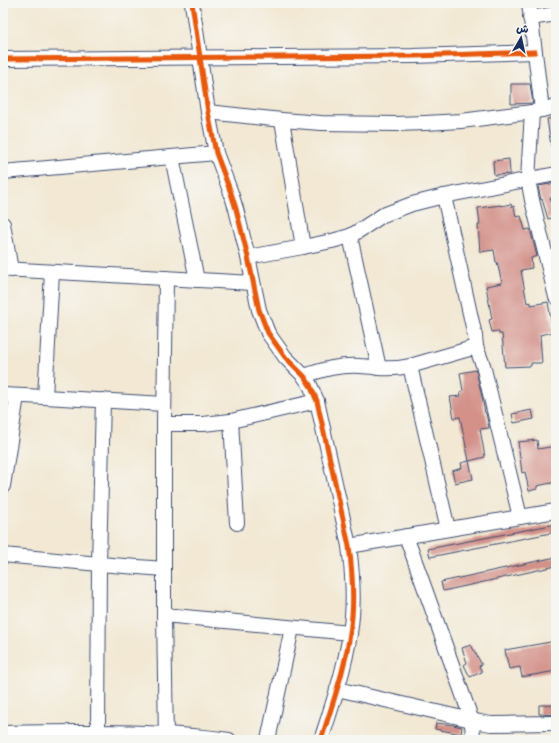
<svg xmlns="http://www.w3.org/2000/svg" width="559" height="743" viewBox="0 0 559 743" font-family="Mali,'Playpen Sans Arabic',sans-serif">
<style>
.building{fill:#d39189}
.lines{fill:none;stroke-linecap:round;stroke-linejoin:round}
.minor-casing{stroke:#3b4b70;stroke-width:16}
.minor{stroke:#fff;stroke-width:14}
.cycleway-casing{stroke:#f6f6f2;stroke-width:8}
.cycleway{stroke:#e8590c;stroke-width:5}
</style>
<rect width="100%" height="100%" fill="#f6f6f2"/>
<filter id="ink" filterUnits="userSpaceOnUse"><feTurbulence type="fractalNoise" baseFrequency=".025" numOctaves="2"/><feDisplacementMap in="SourceGraphic" scale="8" xChannelSelector="R" yChannelSelector="G"/><feConvolveMatrix kernelMatrix="1 2 1 2 8 2 1 2 1" color-interpolation-filters="sRGB"/></filter>
<filter id="wash" filterUnits="userSpaceOnUse"><feTurbulence type="fractalNoise" baseFrequency=".012" numOctaves="4" result="noise"/><feDisplacementMap in="SourceGraphic" scale="16" xChannelSelector="R" yChannelSelector="G"/><feGaussianBlur stdDeviation="0.9" result="paint"/><feColorMatrix in="noise" values="0 0 0 0 0 0 0 0 0 0 0 0 0 0 0 0 0 1.4 0 .05"/><feComposite in="paint" operator="in"/></filter>
<g filter="url(#wash)">
<rect width="100%" height="100%" fill="#f2e8d3"/>
<g id="blocks">
<g class="building">
<polygon points="511,84 530,84 533,103 511,104"/>
<polygon points="556,118 556,146 551,146 547,119"/>
<polygon points="509,159 510,174 494,175 493,161"/>
<polygon points="556,183 556,198 550,198 556,217 548,219 542,199 541,200 538,186"/>
<polygon points="511,204 512,207 514,206 516,217 521,216 525,230 530,229 537,256 531,258 532,268 521,270 527,303 531,302 531,305 548,302 553,332 540,335 542,363 531,363 531,366 505,367 502,334 499,334 498,331 492,332 489,320 492,319 486,286 502,283 497,262 496,262 494,250 480,252 478,225 480,225 478,208 501,205 501,206"/>
<polygon points="476,370 482,397 485,413 486,413 489,428 480,429 485,457 469,461 460,417 454,418 450,397 461,396 460,392 463,391 460,373"/>
<polygon points="532,410 534,419 514,423 512,414"/>
<polygon points="537,440 538,449 556,446 556,482 537,486 537,489 529,491 525,472 522,473 518,442"/>
<polygon points="469,461 473,479 455,483 452,471 462,468 461,463"/>
<polygon points="556,524 556,532 430,557 428,549"/>
<polygon points="556,557 556,566 443,591 441,582"/>
<polygon points="556,641 556,671 522,677 520,667 509,669 505,650"/>
<polygon points="471,645 482,665 479,666 482,672 470,677 464,665 467,663 462,648"/>
<polygon points="539,705 556,705 556,715 539,714"/>
<polygon points="436,723 453,725 462,727 461,734 435,729"/>
</g>
</g>
</g>
<g filter="url(#ink)">
<use href="#blocks" fill-opacity="0" stroke="#3b4b70" stroke-width="1"/>
<g class="lines">
<g class="minor-casing">
<g id="minor">
<path d="M192,3L208,112L216,153L231,193L236,209L248,257L259,310L268,333L285,357L304,376L310,385L317,401L349,546C352,569 354,592 352,616C349,657 334,700 321,740"/>
<polyline points="529,3 542,110"/>
<polyline points="530,18 556,14"/>
<polyline points="3,59 413,56 535,52"/>
<polyline points="208,112 282,120 321,123 396,124 425,123 461,121 532,112 556,107"/>
<polyline points="532,112 528,179 532,200 556,297"/>
<polyline points="282,120 303,247"/>
<polyline points="172,157 197,280"/>
<polyline points="3,172 216,153"/>
<polyline points="444,196 475,336 476,347 483,365 520,517"/>
<polyline points="3,224 11,270"/>
<polyline points="350,236 379,368"/>
<polyline points="248,257 303,247 332,241 350,236 357,232 383,215 412,204 444,196 556,174"/>
<polyline points="3,269 253,283"/>
<polyline points="166,278 164,424 164,615 166,740"/>
<polyline points="410,366 448,529"/>
<path d="M304,376C324,369 339,365 360,366C366,366 372,367 379,368C390,369 400,368 410,366L476,347"/>
<polyline points="3,395 45,397 164,404"/>
<polyline points="45,397 52,272"/>
<polyline points="231,421 237,523"/>
<polyline points="164,424 203,424 231,421 317,401"/>
<polyline points="3,486 17,396"/>
<path d="M406,536L469,712C472,721 473,730 473,740"/>
<polyline points="349,546 556,511"/>
<polyline points="3,555 99,564 164,569"/>
<polyline points="164,615 350,633"/>
<polyline points="337,689 480,722 491,724 556,723"/>
<polyline points="98,731 99,564 103,400"/>
<path d="M3,733C50,732 97,731 144,733C172,734 201,736 229,740"/>
<polyline points="268,740 292,628"/>
</g>
</g>
<use href="#minor" class="minor"/>
<g class="cycleway-casing">
<g id="cycleway">
<path d="M192,3L208,112L216,153L231,193L236,209L248,257L259,310L268,333L285,357L304,376L310,385L317,401L349,546C352,569 354,592 352,616C349,657 334,700 321,740"/>
<polyline points="3,59 413,56 535,52"/>
</g>
</g>
<use href="#cycleway" class="cycleway"/>
</g>
</g>
<rect width="559" height="743" fill="none" stroke="#f6f6f2" stroke-width="16"/>
<g transform="translate(521 38) rotate(9)" stroke="#f6f6f2" stroke-width="3" paint-order="stroke">
<path d="M0-3L7 15L0 10L-7 15Z" fill="#1b2f5e"/>
<text y="-6" font-size="11" font-weight="bold" text-anchor="middle" fill="#1b2f5e">ش</text>
</g>
</svg>
